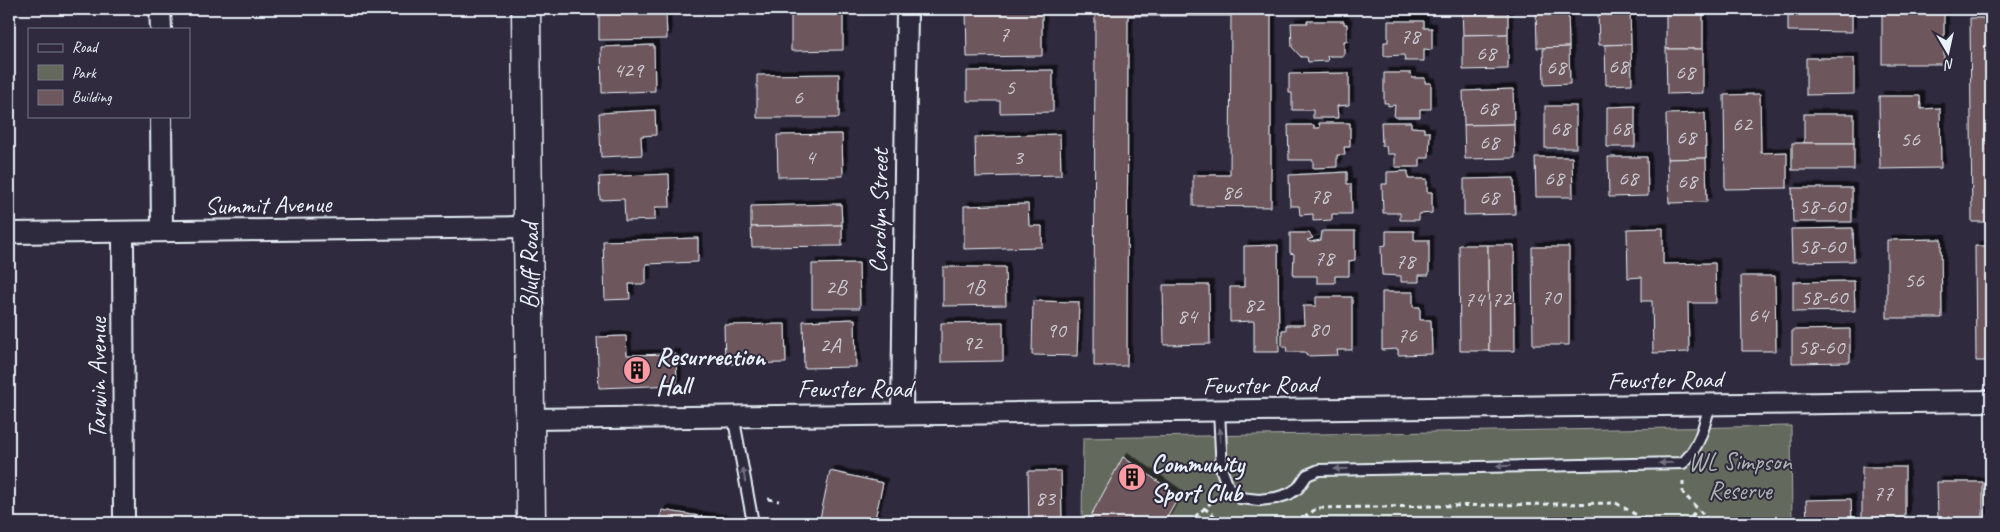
<svg xmlns="http://www.w3.org/2000/svg" width="2000" height="532" viewBox="0 0 2000 532" font-family="Caveat,sans-serif">
<style>
.green{fill:#64695b;stroke:#a6adaa}
.building{fill:#6e575d;stroke:#e8f1f8;filter:url(#shadow)}
.lines{fill:none;stroke-linecap:round;stroke-linejoin:round}
.lane-casing{stroke:#e8f1f8;stroke-width:14}
.street-casing{stroke:#e8f1f8;stroke-width:24}
.secondary-casing{stroke:#e8f1f8;stroke-width:31}
.path{stroke:#e8f1f8;stroke-width:3;stroke-dasharray:5 4;stroke-linecap:butt}
.lane{stroke:#2f2a3d;stroke-width:10}
.street{stroke:#2f2a3d;stroke-width:20}
.secondary{stroke:#2f2a3d;stroke-width:28}
.oneway{fill:#70707e}
.labels{text-anchor:middle;stroke-width:4;stroke-linejoin:round;paint-order:stroke}
.number-label{font-size:22px;fill:#cacad1}
.street-label{font-size:25px;fill:#e8f1f8;stroke:#2f2a3d}
.poi-label{font-size:25px;font-weight:bold;fill:#e8f1f8;stroke:#2f2a3d;text-anchor:start}
.park-label{font-size:25px;fill:#adb4b1;stroke:#2f2a3d}
</style>
<defs>
<filter id="shadow"><feDropShadow dx="4.5" dy="-4.5" stdDeviation="0" flood-color="#0009"/></filter>
</defs>
<rect width="100%" height="100%" fill="#2f2a3d"/>
<filter id="ink" filterUnits="userSpaceOnUse"><feTurbulence type="fractalNoise" baseFrequency=".02" numOctaves="2"/><feDisplacementMap in="SourceGraphic" scale="10" xChannelSelector="R" yChannelSelector="G"/><feConvolveMatrix kernelMatrix="1 2 1 2 8 2 1 2 1" color-interpolation-filters="sRGB"/></filter>
<g filter="url(#ink)">
<polygon class="green" points="1791,426 1792,523 1082,523 1083,438"/>
<g class="building">
<polygon points="599,9 658,9 658,11 666,11 667,39 599,40"/>
<polygon points="843,9 843,50 791,51 791,10"/>
<polygon points="966,9 1042,9 1042,56 967,57"/>
<polygon points="1095,9 1271,9 1271,207 1193,206 1193,175 1230,175 1231,16 1128,16 1127,366 1094,366"/>
<polygon points="1462,9 1508,9 1508,34 1463,35"/>
<polygon points="1536,9 1568,9 1569,47 1537,48"/>
<polygon points="1788,9 1852,9 1852,32 1788,31"/>
<rect x="1882" y="9" width="62" height="55"/>
<polygon points="1703,10 1703,49 1666,49 1666,11"/>
<polygon points="1598,11 1630,11 1631,44 1599,45"/>
<polygon points="1970,18 1991,18 1991,222 1972,222"/>
<polygon points="1307,21 1344,21 1344,24 1347,24 1347,41 1344,41 1344,56 1327,56 1328,61 1308,62 1307,57 1301,57 1292,47 1291,23 1308,23"/>
<polygon points="1388,21 1424,21 1424,28 1432,28 1432,50 1424,49 1424,61 1405,61 1404,55 1384,56 1384,42 1388,42"/>
<polygon points="1508,34 1508,69 1463,70 1463,35"/>
<polygon points="1631,44 1632,84 1606,85 1605,45"/>
<polygon points="654,45 655,91 602,93 601,47"/>
<polygon points="1569,47 1570,84 1544,85 1543,48"/>
<polygon points="1666,49 1703,49 1703,93 1667,94"/>
<polygon points="1806,58 1854,58 1854,94 1806,95"/>
<polygon points="1053,70 1053,112 1000,113 1000,101 967,101 967,71"/>
<polygon points="1349,73 1349,105 1337,106 1338,118 1313,118 1313,110 1292,110 1292,93 1289,93 1289,74"/>
<polygon points="1384,73 1411,73 1412,78 1425,78 1425,83 1431,83 1431,109 1420,109 1420,117 1394,117 1395,105 1388,106 1388,103 1384,103"/>
<polygon points="839,74 839,118 757,118 757,75"/>
<polygon points="1513,89 1514,124 1464,125 1463,91"/>
<polygon points="1760,94 1761,153 1787,152 1787,188 1725,189 1724,95"/>
<polygon points="1879,96 1920,96 1921,109 1940,108 1941,168 1880,169"/>
<rect x="1545" y="106" width="31" height="42"/>
<polygon points="1635,106 1635,147 1607,147 1607,107"/>
<polygon points="655,110 656,135 641,136 642,155 601,157 599,113"/>
<polygon points="1705,113 1706,158 1667,159 1666,114"/>
<rect x="1804" y="114" width="50" height="29"/>
<polygon points="1381,122 1411,122 1411,127 1424,128 1424,132 1430,132 1429,158 1420,158 1420,167 1395,167 1395,154 1387,154 1386,146 1382,146"/>
<polygon points="1319,123 1350,123 1350,147 1344,147 1345,155 1337,155 1337,167 1313,168 1313,160 1289,160 1288,125 1314,125 1314,128 1320,128"/>
<polygon points="1514,124 1515,158 1465,159 1464,125"/>
<polygon points="842,134 843,176 778,177 777,135"/>
<polygon points="1060,134 1061,175 976,177 975,137"/>
<rect x="1792" y="143" width="62" height="27"/>
<polygon points="1535,157 1572,157 1573,197 1536,197"/>
<polygon points="1608,157 1647,157 1648,196 1609,197"/>
<polygon points="1706,158 1707,202 1669,203 1667,159"/>
<polygon points="1408,171 1408,179 1427,179 1427,192 1432,192 1432,213 1419,214 1419,220 1400,220 1400,213 1383,213 1382,184 1387,184 1387,172"/>
<polygon points="1347,172 1347,184 1351,184 1352,214 1332,214 1332,220 1313,221 1313,214 1300,215 1299,206 1290,206 1289,175"/>
<polygon points="669,174 670,207 655,207 655,220 625,221 624,199 600,200 599,177"/>
<polygon points="1514,178 1515,214 1464,215 1464,179"/>
<polygon points="1792,188 1852,188 1852,222 1793,222"/>
<polygon points="841,204 842,225 751,227 751,206"/>
<polygon points="1028,204 1029,226 1042,226 1042,247 964,249 964,206"/>
<polygon points="842,225 842,246 752,247 751,227"/>
<polygon points="1663,228 1663,264 1715,263 1716,303 1688,303 1689,352 1653,353 1652,301 1642,301 1642,277 1628,278 1627,229"/>
<polygon points="1853,228 1854,261 1792,262 1791,229"/>
<polygon points="1322,231 1355,231 1355,260 1349,261 1349,276 1335,276 1335,283 1317,283 1317,276 1293,276 1294,254 1290,253 1290,233 1309,233 1313,238 1307,240 1310,242 1321,240"/>
<polygon points="1386,231 1414,231 1414,240 1429,240 1429,275 1419,275 1419,282 1401,282 1401,276 1382,275 1381,246 1386,245"/>
<polygon points="698,238 698,262 646,264 646,284 629,284 630,299 605,300 603,241"/>
<polygon points="1941,239 1942,318 1887,318 1887,240"/>
<polygon points="1278,245 1279,352 1254,352 1254,321 1230,322 1230,287 1244,287 1244,246"/>
<polygon points="1459,245 1488,245 1489,351 1460,351"/>
<polygon points="1488,245 1514,245 1515,351 1489,351"/>
<polygon points="1975,246 1991,246 1991,361 1976,361"/>
<polygon points="1532,247 1569,247 1569,345 1533,345"/>
<polygon points="859,263 860,308 812,308 812,264"/>
<polygon points="943,267 1005,267 1006,305 943,306"/>
<polygon points="1741,276 1775,276 1776,351 1742,351"/>
<polygon points="1854,281 1855,311 1793,312 1793,282"/>
<polygon points="1163,285 1209,285 1210,344 1164,345"/>
<polygon points="1382,292 1413,292 1413,307 1420,307 1420,320 1431,320 1432,354 1398,355 1398,349 1382,350"/>
<polygon points="1316,297 1352,297 1352,350 1337,350 1338,355 1307,356 1305,352 1287,352 1286,347 1282,347 1282,330 1286,330 1286,325 1304,325 1303,306 1316,306"/>
<polygon points="1033,301 1079,302 1077,356 1032,355"/>
<polygon points="855,319 856,367 804,368 803,321"/>
<polygon points="1003,322 1003,361 941,362 941,323"/>
<polygon points="785,324 786,363 725,364 724,325"/>
<polygon points="1850,329 1850,362 1792,363 1792,330"/>
<polygon points="626,336 627,355 676,354 677,385 599,388 597,337"/>
<polygon points="1123,457 1179,496 1164,523 1089,523 1089,519"/>
<rect x="1862" y="467" width="43" height="51"/>
<polygon points="830,471 883,483 874,523 819,523"/>
<polygon points="1028,471 1061,471 1062,523 1029,523"/>
<polygon points="1937,482 1983,482 1983,519 1938,519"/>
<polygon points="1851,499 1852,523 1807,523 1806,500"/>
<polygon points="662,510 736,522 736,523 659,523"/>
</g>
<g class="lines">
<g class="lane-casing">
<g id="lane">
<path d="M1219,411L1222,471L1228,487L1240,498L1259,500L1276,498L1289,494L1298,488L1307,475L1319,470L1683,463C1700,446 1704,427 1710,404"/>
<polyline points="733,415 753,523"/>
</g>
</g>
<g class="street-casing">
<g id="street">
<polyline points="160,9 161,29"/>
<polyline points="161,116 162,231"/>
<polyline points="123,232 124,523"/>
<polyline points="9,233 528,227"/>
<polyline points="902,414 907,9"/>
<polyline points="530,419 1991,401"/>
</g>
</g>
<g class="secondary-casing">
<polyline id="secondary" points="526,9 531,523"/>
</g>
<g class="path">
<polyline points="1683,481 1683,493 1711,523"/>
<polyline points="768,499 779,501"/>
<polyline points="1204,508 1224,523"/>
<polyline points="1188,523 1215,499"/>
<polyline points="1297,523 1317,508 1616,503 1650,523"/>
<polyline points="1685,523 1698,510"/>
</g>
<use href="#lane" class="lane"/>
<use href="#street" class="street"/>
<use href="#secondary" class="secondary"/>
</g>
<defs><path id="oneway-solid" d="M-6-.8H1V-3.2L6.5 0L1 3.2V.8H-6Z" transform="scale(1.25)"/></defs>
<g class="oneway">
<use href="#oneway-solid" transform="translate(1220 435) rotate(-93)"/>
<use href="#oneway-solid" transform="translate(1666 463) rotate(179)"/>
<use href="#oneway-solid" transform="translate(1503 466) rotate(179)"/>
<use href="#oneway-solid" transform="translate(1341 469) rotate(179)"/>
<use href="#oneway-solid" transform="translate(744 475) rotate(-100)"/>
</g>
</g>
<defs>
<g id="building-disc" transform="scale(1.4375)"><circle r="9.5" fill="#ff9aa2" stroke="#2f2a3d"/><path d="M-4-6H4V6H1V3H-1V6H-4ZM-2.5-4.3h1.7v1.8h-1.7ZM.8-4.3h1.7v1.8H.8ZM-2.5-1h1.7V.8h-1.7ZM.8-1h1.7V.8H.8Z" fill="#111"/></g>
</defs>
<g fill-rule="evenodd">
<use href="#building-disc" x="637" y="370"/>
<use href="#building-disc" x="1132" y="477"/>
</g>
<g class="labels">
<g class="number-label">
<text x="1004" y="41">7</text>
<text x="1410" y="43">78</text>
<text x="1486" y="60">68</text>
<text x="1618" y="73">68</text>
<text x="1556" y="74">68</text>
<text x="628" y="77">429</text>
<text x="1685" y="79">68</text>
<text x="1010" y="94">5</text>
<text x="798" y="104">6</text>
<text x="1488" y="115">68</text>
<text x="1742" y="131">62</text>
<text x="1560" y="135">68</text>
<text x="1621" y="135">68</text>
<text x="1686" y="144">68</text>
<text x="1910" y="146">56</text>
<text x="1489" y="149">68</text>
<text x="810" y="164">4</text>
<text x="1018" y="164">3</text>
<text x="1554" y="185">68</text>
<text x="1628" y="185">68</text>
<text x="1687" y="188">68</text>
<text x="1232" y="199">86</text>
<text x="1320" y="203">78</text>
<text x="1489" y="204">68</text>
<text x="1822" y="213">58-60</text>
<text x="1822" y="253">58-60</text>
<text x="1324" y="265">78</text>
<text x="1405" y="268">78</text>
<text x="1914" y="287">56</text>
<text x="836" y="294">2B</text>
<text x="974" y="294">1B</text>
<text x="1551" y="304">70</text>
<text x="1824" y="304">58-60</text>
<text x="1474" y="306">74</text>
<text x="1501" y="306">72</text>
<text x="1254" y="312">82</text>
<text x="1758" y="322">64</text>
<text x="1187" y="323">84</text>
<text x="1319" y="336">80</text>
<text x="1056" y="337">90</text>
<text x="1407" y="342">76</text>
<text x="972" y="350">92</text>
<text x="830" y="352">2A</text>
<text x="1821" y="354">58-60</text>
<text x="1883" y="500">77</text>
<text x="1045" y="505">83</text>
</g>
<g class="street-label">
<text transform="translate(268 204) rotate(-1)" y="9">Summit Avenue</text>
<text transform="translate(878 211) rotate(-89)" y="9">Carolyn Street</text>
<text transform="translate(529 266) rotate(-90)" y="9">Bluff Road</text>
<text transform="translate(97 378) rotate(-90)" y="9">Tarwin Avenue</text>
<text transform="translate(1665 379) rotate(-1)" y="9">Fewster Road</text>
<text transform="translate(1260 384) rotate(-1)" y="9">Fewster Road</text>
<text x="855" y="397">Fewster Road</text>
</g>
<g class="poi-label">
<text x="656" y="365">Resurrection<tspan x="656" dy="29">Hall</tspan></text>
<text x="1151" y="472">Community<tspan x="1151" dy="29">Sport Club</tspan></text>
</g>
<g class="park-label">
<text x="1740" y="470">WL Simpson<tspan x="1740" dy="29">Reserve</tspan></text>
</g>
</g>
<rect width="2000" height="532" fill="none" stroke="#2f2a3d" stroke-width="30"/>
<rect x="15" y="15" width="1970" height="502" fill="none" stroke="#e8f1f8" stroke-width="2" filter="url(#ink)"/>
<rect x="28" y="28" width="162" height="90" fill="#2f2a3d" stroke="#797a88"/>
<rect x="38" y="44" width="25" height="8" fill="#2f2a3d" stroke="#797a88"/>
<text x="72" y="52" font-size="15" fill="#e8f1f8">Road</text>
<rect x="38" y="65" width="25" height="15" fill="#64695b" stroke="#797a88"/>
<text x="72" y="78" font-size="15" fill="#e8f1f8">Park</text>
<rect x="38" y="90" width="25" height="15" fill="#6e575d" stroke="#797a88"/>
<text x="72" y="102" font-size="15" fill="#e8f1f8">Building</text>
<g transform="translate(1948 52) rotate(171)" stroke="#2f2a3d" stroke-width="4" paint-order="stroke">
<path d="M0-4L9 19L0 12L-9 19Z" fill="#e8f1f8"/>
<text y="-8" font-size="14" font-weight="bold" text-anchor="middle" fill="#e8f1f8">N</text>
</g>
</svg>
